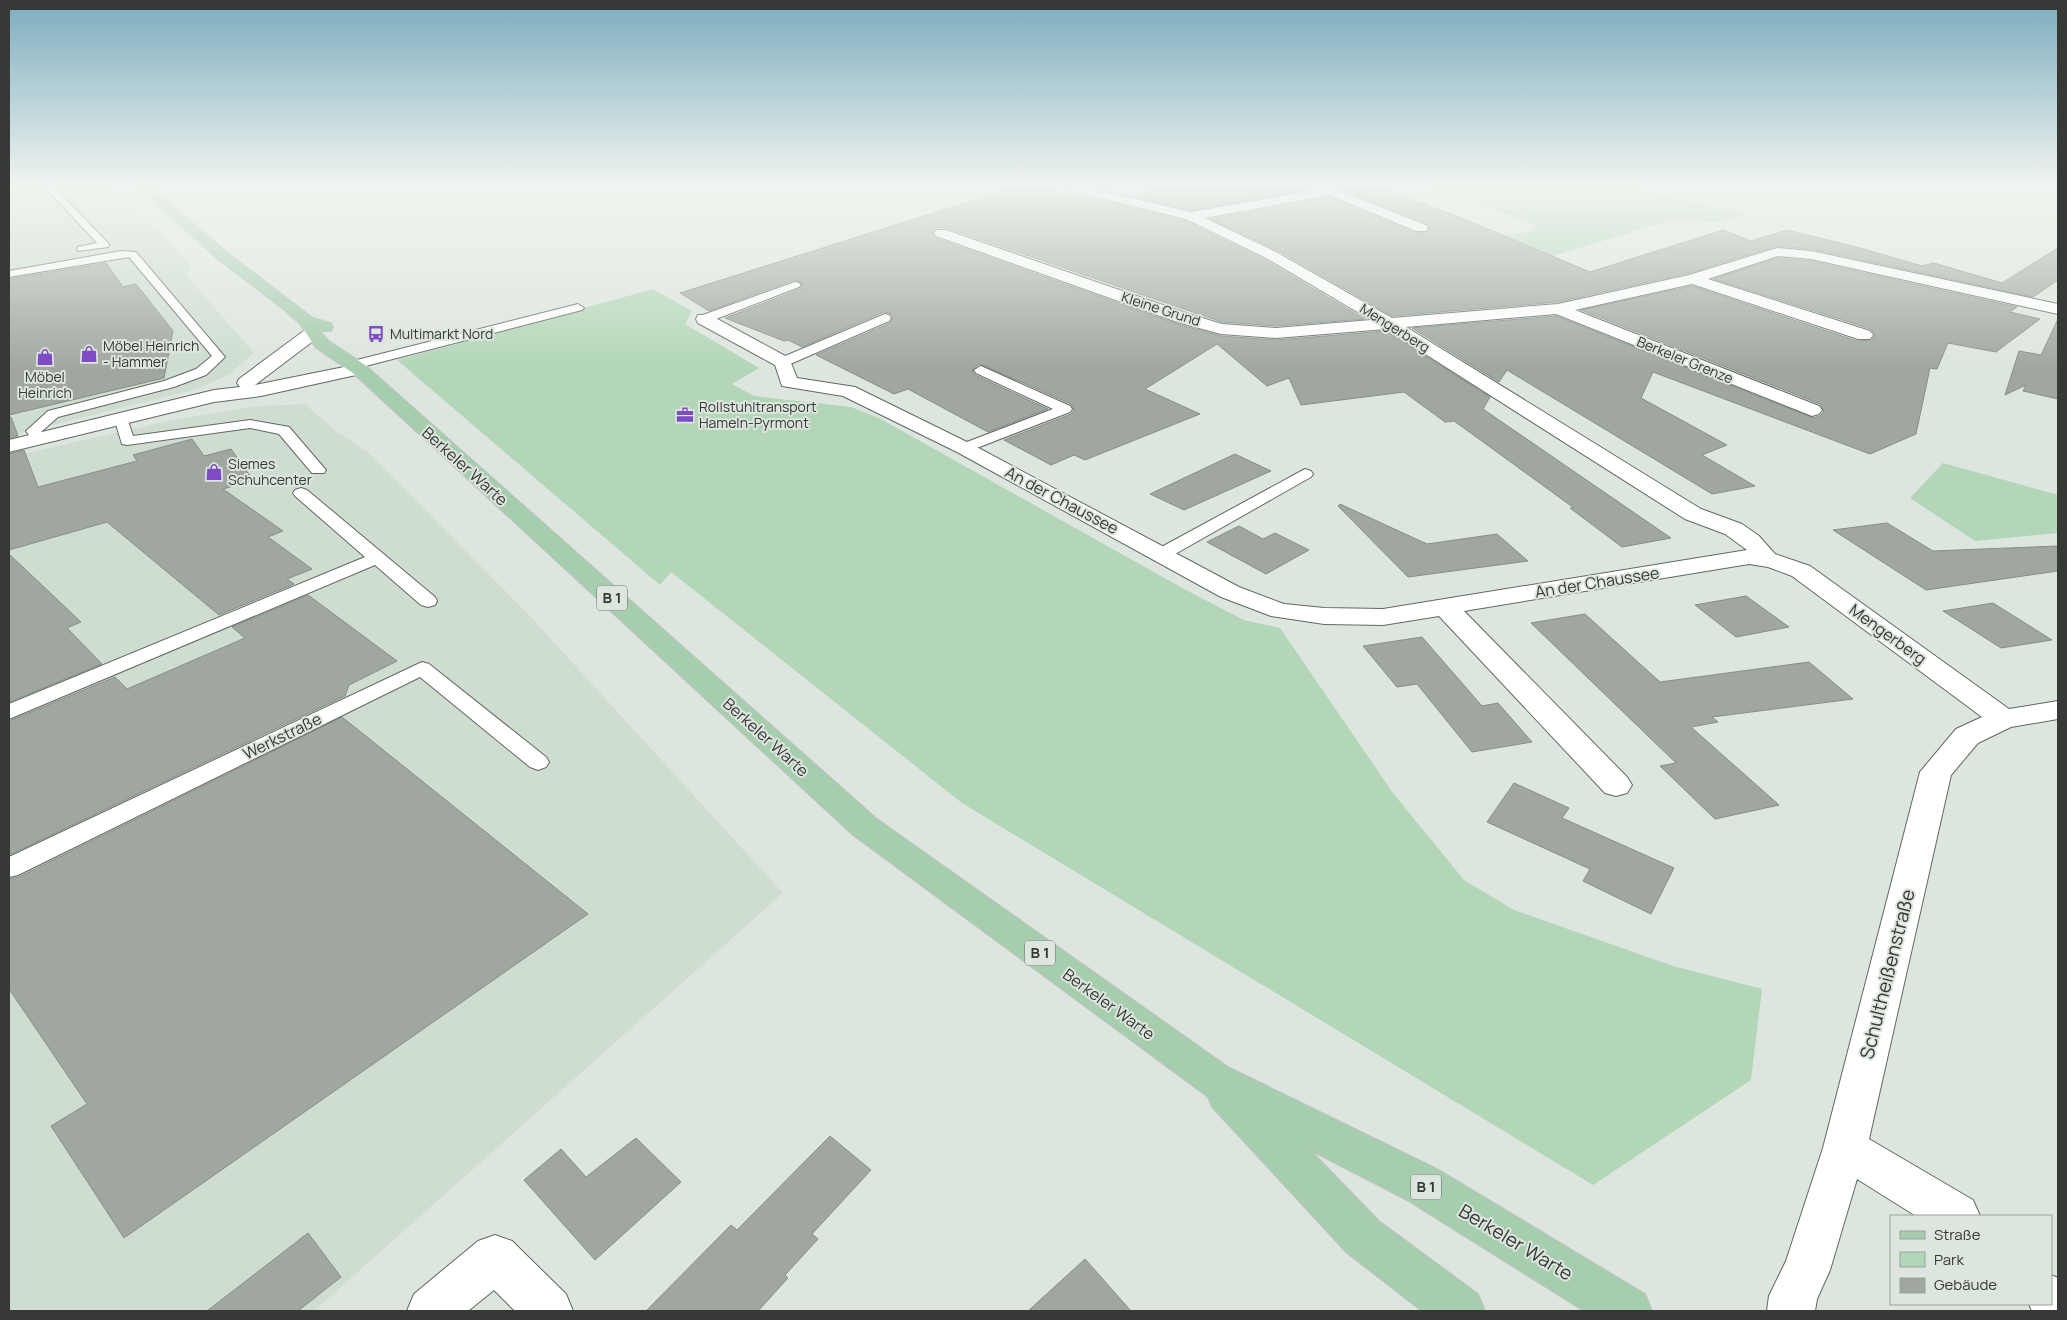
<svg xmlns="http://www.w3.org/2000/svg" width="2067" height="1320" viewBox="0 0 2067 1320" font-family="Manrope,sans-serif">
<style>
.built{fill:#ceddd0}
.green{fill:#b2d6b7}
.building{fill:#9fa7a0;stroke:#868e87}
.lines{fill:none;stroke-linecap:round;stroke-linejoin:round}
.service-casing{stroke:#616862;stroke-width:2}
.minor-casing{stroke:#616862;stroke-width:2}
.primary-casing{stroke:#c3c4c3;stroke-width:2}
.service{fill:#fff;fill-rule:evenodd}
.minor{fill:#fff;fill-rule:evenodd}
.primary{fill:#a7cdaf;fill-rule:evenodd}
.labels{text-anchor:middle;stroke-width:4;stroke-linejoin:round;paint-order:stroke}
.far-street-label{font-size:14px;fill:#363936;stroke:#dde6de}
.far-poi-label{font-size:14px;fill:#363936;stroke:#dde6de;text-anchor:start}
.shield{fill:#dde6de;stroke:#686d68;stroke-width:1}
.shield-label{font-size:15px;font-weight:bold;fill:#363936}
.street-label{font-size:16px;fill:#363936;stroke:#dde6de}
.near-street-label{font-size:19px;fill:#363936;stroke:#dde6de}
</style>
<rect width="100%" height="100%" fill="#dde6de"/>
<g class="built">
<polygon points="9,185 108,185 177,250 191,266 186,275 254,353 228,375 197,389 9,436"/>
<polygon points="305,404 336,431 370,454 528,614 783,893 314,1311 9,1311 9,457 173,420 258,406"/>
</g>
<g class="green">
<polygon points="1422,185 1613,185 1747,214 1719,222 1671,220 1550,257 1310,264 1530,232 1536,226 1505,213"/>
<polygon points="653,289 692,311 685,324 759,368 732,384 754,396 851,407 879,418 1184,589 1244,620 1280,628 1393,793 1464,880 1514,910 1673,966 1762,989 1751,1080 1593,1185 962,803 671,572 660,585 397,360"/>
<polygon points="1943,463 2058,495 2058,533 1975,541 1910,498"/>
</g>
<g class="building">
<polygon points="1022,185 1117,204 1185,221 1265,260 1365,319 1276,326 1222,322 947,228 936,228 932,234 935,238 1177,324 1221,336 1276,340 1386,331 1490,397 1483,409 1671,538 1622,547 1570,508 1574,508 1468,431 1454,421 1445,422 1404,392 1301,405 1289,378 1267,386 1217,344 1145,389 1200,414 1085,460 1074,455 1051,465 1004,440 1071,414 1074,410 1071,404 980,364 972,370 975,375 1048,409 988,432 908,389 894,394 816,355 890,323 893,317 889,313 884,312 802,347 788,340 784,341 725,318 800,289 803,285 799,281 794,280 709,311 680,293"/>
<polygon points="1166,185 1284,185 1301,191 1191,210 1135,197"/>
<polygon points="1373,185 1464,219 1590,272 1723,230 1751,241 1787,230 1860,248 1922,266 1934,263 2002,283 2058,248 2058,280 2033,297 1811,249 1777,246 1689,273 1558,302 1392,316 1277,250 1211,219 1329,197 1415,233 1428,232 1430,227 1427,223 1342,190"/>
<polygon points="1778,258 1811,261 2017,307 2010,312 2040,319 1996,352 1948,343 1937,369 1930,368 1916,434 1870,454 1653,372 1641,398 1727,445 1702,455 1755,486 1712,494 1507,370 1499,382 1412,328 1556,316 1813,418 1820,416 1824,411 1820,404 1581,310 1692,286 1857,341 1872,340 1875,335 1871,329 1714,279"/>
<polygon points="106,263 123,287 136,284 173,331 164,378 9,415 9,279"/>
<polygon points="2058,319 2058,399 2023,391 2026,385 2005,395 2019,351 2041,355"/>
<polygon points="11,417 18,436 9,438 9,418"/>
<polygon points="192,439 204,456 231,449 253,480 223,489 283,531 268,537 312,569 287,579 294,584 219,615 107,522 9,550 9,454 24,450 38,487 137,461 133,455"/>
<polygon points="1235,454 1271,471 1184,510 1150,494"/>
<polygon points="1340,504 1427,544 1497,534 1528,561 1408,577 1338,506"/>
<polygon points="1887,523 1933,551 2058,546 2058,571 1926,590 1833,530"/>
<polygon points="1239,526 1263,539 1275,533 1309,550 1266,574 1207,542"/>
<polygon points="9,554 81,622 67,628 102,664 9,702"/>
<polygon points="308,595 397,661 349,685 345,696 9,855 9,721 115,677 127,689 245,638 232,627"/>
<polygon points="1746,596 1789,627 1736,637 1695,605"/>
<polygon points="1993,603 2052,640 2001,648 1943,611"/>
<polygon points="1585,614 1660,682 1809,662 1853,699 1712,717 1718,722 1691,727 1779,805 1715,819 1660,766 1676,763 1531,623"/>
<polygon points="1422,637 1482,706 1498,703 1532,742 1472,752 1417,684 1397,687 1363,646"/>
<polygon points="342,717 588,914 124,1238 51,1126 87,1104 9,989 9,879 19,877"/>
<polygon points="1514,783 1569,808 1562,818 1674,868 1651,914 1583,881 1590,869 1487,822"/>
<polygon points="830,1136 871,1170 812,1234 818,1239 785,1275 788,1278 758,1311 646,1311 731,1225 737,1230"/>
<polygon points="636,1138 681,1182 595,1260 524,1180 561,1149 586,1177"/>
<polygon points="308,1233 341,1277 298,1311 207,1311"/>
<polygon points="1085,1259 1131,1311 1028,1311"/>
</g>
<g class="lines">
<g class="service-casing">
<g id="service">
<polygon points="43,185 52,185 108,243 109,245 108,247 78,251 77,249 78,247 97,243"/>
<polygon points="121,251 136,252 225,357 206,375 174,387 58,417 41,432 45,438 43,441 33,441 26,431 48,411 164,381 196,369 212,356 129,257 9,277 9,271"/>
<polygon points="795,282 799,283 801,285 799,287 708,322 704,323 698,319 700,316"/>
<polygon points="578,304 584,308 582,310 354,369 347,365 349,362"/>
<polygon points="885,314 889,315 891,318 889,321 788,365 783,366 776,362 778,359"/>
<polygon points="981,366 1070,406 1072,409 1070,412 969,451 959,451 956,448 959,445 1053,409 976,373 974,370"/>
<polygon points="121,414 126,415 133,436 250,420 284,426 289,427 326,470 324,473 312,473 279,434 250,428 127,445 122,444 114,418 116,415"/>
<polygon points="1305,469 1311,471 1313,474 1311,477 1168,558 1162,559 1156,558 1153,554 1156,550"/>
<polygon points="301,488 307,490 435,597 437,601 435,605 428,607 421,605 375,565 9,719 9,704 365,557 295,496 293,493 295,490"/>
<polygon points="422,662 429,664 546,757 549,762 546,767 538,770 530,767 420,677 18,875 9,877 9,857"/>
</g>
</g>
<g class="minor-casing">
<g id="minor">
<polygon points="1072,185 1078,185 1191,212 1316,190 1309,185 1325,185 1426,225 1428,228 1426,231 1416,231 1329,195 1205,218 1276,252 1392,318 1558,304 1689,275 1777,248 1811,251 2058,304 2058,314 1811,259 1778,256 1708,279 1870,331 1873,335 1870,339 1858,339 1692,284 1575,310 1819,406 1822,410 1819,414 1812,416 1556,314 1406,327 1701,509 1742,524 1759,536 1775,554 1810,566 2009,709 2058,701 2058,719 2011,727 1978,743 1951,775 1869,1139 1973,1200 1980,1216 1916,1216 1857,1179 1830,1270 1817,1299 1815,1311 1767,1311 1769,1296 1786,1261 1823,1148 1920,772 1956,729 1982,717 1792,576 1768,567 1749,564 1464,611 1627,777 1632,785 1627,793 1616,796 1605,793 1439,616 1383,625 1324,624 1271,616 1221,597 957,452 843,396 782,386 775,365 698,323 696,319 698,315 710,315 789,358 797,378 855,387 971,444 1239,587 1284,604 1324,608 1383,609 1747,550 1725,534 1685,519 1386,329 1276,338 1221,334 1177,322 936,236 934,233 936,230 946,230 1189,314 1222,324 1276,328 1371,320 1266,258 1186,219 1072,191 1070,188"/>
<polygon points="311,329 317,330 320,334 317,338 255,385 359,364 365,365 368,369 365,373 261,396 214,402 9,452 9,440 214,390 240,387 237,383 239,379 305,330"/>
<polygon points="495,1235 512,1241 566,1294 573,1311 515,1311 494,1290 468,1311 407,1311 414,1294 478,1241"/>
<polygon points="2051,1275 2058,1278 2058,1311 2032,1311 2029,1304 2051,1304"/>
</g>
</g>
<g class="primary-casing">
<polygon id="primary" points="135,185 148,185 229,254 313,318 331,323 333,327 331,331 320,331 329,341 365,365 877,819 1228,1067 1439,1170 1645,1294 1652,1311 1584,1311 1407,1200 1310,1150 1379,1221 1478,1294 1485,1311 1422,1311 1347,1253 1212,1107 1208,1097 853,835 353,373 316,348 300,324 283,309 219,260"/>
</g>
<use href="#service" class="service"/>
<use href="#minor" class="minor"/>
<use href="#primary" class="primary"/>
</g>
<linearGradient id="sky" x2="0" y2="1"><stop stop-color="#7cacbe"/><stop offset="0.5" stop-color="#f0f4f0"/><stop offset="1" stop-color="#f0f4f0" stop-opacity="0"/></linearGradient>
<rect width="2067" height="370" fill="url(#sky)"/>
<defs>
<g id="bus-bare" transform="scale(1.35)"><path d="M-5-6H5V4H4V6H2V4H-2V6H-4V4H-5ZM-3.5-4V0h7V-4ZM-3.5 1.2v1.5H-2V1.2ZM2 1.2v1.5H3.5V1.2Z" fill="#7d4bc3" stroke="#dde6de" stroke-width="2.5" paint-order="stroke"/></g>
<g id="shop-bare" transform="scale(1.35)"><path d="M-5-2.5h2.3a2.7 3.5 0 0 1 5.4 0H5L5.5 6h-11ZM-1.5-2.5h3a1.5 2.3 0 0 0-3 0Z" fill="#7d4bc3" stroke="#dde6de" stroke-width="2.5" paint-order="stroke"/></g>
<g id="office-bare" transform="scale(1.35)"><path d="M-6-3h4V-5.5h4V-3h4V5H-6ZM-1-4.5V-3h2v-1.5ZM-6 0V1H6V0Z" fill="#7d4bc3" stroke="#dde6de" stroke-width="2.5" paint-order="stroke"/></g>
</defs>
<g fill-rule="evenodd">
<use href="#bus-bare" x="376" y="334"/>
<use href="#shop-bare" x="89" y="354"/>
<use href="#shop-bare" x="45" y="357"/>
<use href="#office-bare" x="685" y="415"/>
<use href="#shop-bare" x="214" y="472"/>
</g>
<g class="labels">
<g class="far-street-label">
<text transform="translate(1161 309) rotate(18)" y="5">Kleine Grund</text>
<text transform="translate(1395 328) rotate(32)" y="5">Mengerberg</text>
<text transform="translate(1685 360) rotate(22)" y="5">Berkeler Grenze</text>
</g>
<g class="far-poi-label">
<text x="390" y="339">Multimarkt Nord</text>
<text x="103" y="351">Möbel Heinrich<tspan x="103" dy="16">- Hammer</tspan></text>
<text x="45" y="382" text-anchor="middle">Möbel<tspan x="45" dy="16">Heinrich</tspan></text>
<text x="699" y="412">Rollstuhltransport<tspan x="699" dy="16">Hameln-Pyrmont</tspan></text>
<text x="228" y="469">Siemes<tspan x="228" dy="16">Schuhcenter</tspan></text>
</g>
<g class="shield">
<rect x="597" y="585.5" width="30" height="25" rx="4"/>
<rect x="1025" y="940.5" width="30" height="25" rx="4"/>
<rect x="1411" y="1174.5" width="30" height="25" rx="4"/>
</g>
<g class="shield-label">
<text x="612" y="603">B 1</text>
<text x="1040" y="958">B 1</text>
<text x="1426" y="1192">B 1</text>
</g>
<g class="street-label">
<text transform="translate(465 466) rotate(42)" y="6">Berkeler Warte</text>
<text transform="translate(1062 500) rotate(28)" y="6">An der Chaussee</text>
<text transform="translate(1597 582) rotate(-9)" y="6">An der Chaussee</text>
<text transform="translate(1888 634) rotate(36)" y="6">Mengerberg</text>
<text transform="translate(282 736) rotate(-26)" y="6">Werkstraße</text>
<text transform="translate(766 737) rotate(42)" y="6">Berkeler Warte</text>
<text transform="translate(1109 1004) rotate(36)" y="6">Berkeler Warte</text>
</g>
<g class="near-street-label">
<text transform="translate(1887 974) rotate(-76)" y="7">Schultheißenstraße</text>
<text transform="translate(1516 1242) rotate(31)" y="7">Berkeler Warte</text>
</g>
</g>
<rect width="2067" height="1320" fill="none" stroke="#363936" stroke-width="20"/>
<rect x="1890" y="1215" width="162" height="90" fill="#dde6de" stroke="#9aa19b"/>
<rect x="1900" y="1231" width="25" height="8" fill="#a7cdaf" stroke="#9aa19b"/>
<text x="1934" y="1240" font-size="15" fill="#363936">Straße</text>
<rect x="1900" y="1252" width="25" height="15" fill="#b2d6b7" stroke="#9aa19b"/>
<text x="1934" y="1265" font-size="15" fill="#363936">Park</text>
<rect x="1900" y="1278" width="25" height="15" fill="#9fa7a0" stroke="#9aa19b"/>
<text x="1934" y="1290" font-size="15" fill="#363936">Gebäude</text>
</svg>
